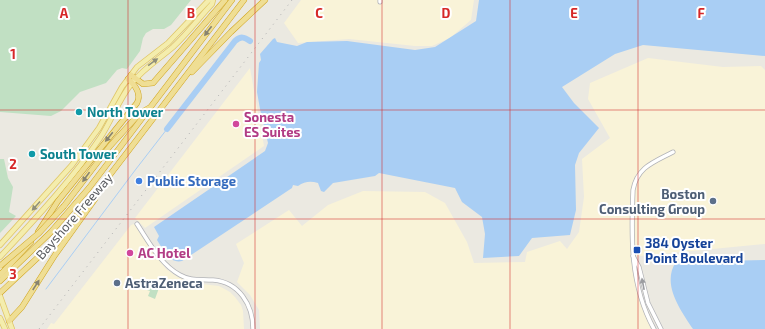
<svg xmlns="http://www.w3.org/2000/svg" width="765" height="329" viewBox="0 0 765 329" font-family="'Exo 2',sans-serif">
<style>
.commercial{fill:#f9f3d8}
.green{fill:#c1e0c3}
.water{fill:#a9cef4}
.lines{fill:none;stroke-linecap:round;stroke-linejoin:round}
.stream{stroke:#a9cef4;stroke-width:1}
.river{stroke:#a9cef4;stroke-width:6}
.minor-casing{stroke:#b2b3b7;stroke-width:5}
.major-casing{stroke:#dfc566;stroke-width:6}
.highway-casing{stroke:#d0a41c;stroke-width:6}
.minor{stroke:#fff;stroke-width:3.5}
.major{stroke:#f4edad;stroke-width:4.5}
.highway{stroke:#efde94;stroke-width:5}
.rail{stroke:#b0b0b1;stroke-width:1;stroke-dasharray:1 5;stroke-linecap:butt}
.highway-bridge-casing{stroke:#d0a41c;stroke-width:6;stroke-linecap:butt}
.highway-bridge{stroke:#efde94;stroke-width:5}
.oneway{fill:#878370}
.oneway2{fill:#908f7b}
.oneway3{fill:#9c9da0}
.grid{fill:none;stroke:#d62828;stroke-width:1;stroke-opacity:0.55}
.culture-dot{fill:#0f9aa8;stroke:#fff;stroke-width:1.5}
.hotel-dot{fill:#d1479c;stroke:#fff;stroke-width:1.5}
.shop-dot{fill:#3f7fe0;stroke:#fff;stroke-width:1.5}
.service-dot{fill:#5c6f8a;stroke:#fff;stroke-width:1.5}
.transit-dot{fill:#1a4fb4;stroke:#fff;stroke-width:1.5}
.labels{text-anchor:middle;stroke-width:4;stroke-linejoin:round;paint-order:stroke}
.culture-label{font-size:13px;font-weight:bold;fill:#0d838f;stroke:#fff;text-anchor:start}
.hotel-label{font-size:13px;font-weight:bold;fill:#b23c85;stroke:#fff;text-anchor:start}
.shop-label{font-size:13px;font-weight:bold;fill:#366cbe;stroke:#fff;text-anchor:start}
.service-label{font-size:13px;font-weight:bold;fill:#4e5e75;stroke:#fff;text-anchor:end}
.street-label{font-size:13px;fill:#5a5c60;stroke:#fff}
.transit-label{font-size:13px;font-weight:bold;fill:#164399;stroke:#fff;text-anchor:start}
.grid-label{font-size:13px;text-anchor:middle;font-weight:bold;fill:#d62828;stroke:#fff;stroke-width:4;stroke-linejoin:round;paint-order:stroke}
</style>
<rect width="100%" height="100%" fill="#ebe9e1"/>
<g class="commercial">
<polygon points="301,0 474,0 471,20 450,38 432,46 415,46 349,39 298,43 284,23"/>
<polygon points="648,58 723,67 761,66 765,70 765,244 630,257 651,329 260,329 259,310 250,295 237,282 244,263 236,244 289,210 302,226 328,205 363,191 425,192 445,203 467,242 474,263 525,262 527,252 560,241 567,249 579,232 584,197 582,159 610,138 588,99 590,83"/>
<polygon points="250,68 264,146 145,228 135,218"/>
<polygon points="134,224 166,269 176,276 193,283 219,286 230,292 235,297 241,305 243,311 244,329 47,329 51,323 54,324 131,225"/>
</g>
<g class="green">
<polygon points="0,0 191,0 171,25 164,29 153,29 146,33 143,38 140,51 127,69 122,68 117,70 106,83 80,92 61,111 51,116 0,112"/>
<polygon points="0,159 4,159 8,178 13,187 9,212 16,216 0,233"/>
<polygon points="149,284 159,288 155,299 148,296 150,291 147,290"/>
</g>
<g class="water">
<path d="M479,0H765V56L643,45L615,54L562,87L574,103L599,128L579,153L575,165L576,210L570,235L532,238L519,256L483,258L485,234L482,217L462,202L455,188L379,173L375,176L333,183L324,192L321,191L318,183C311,181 305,181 298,186L293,185L292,188L182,261C169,264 163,249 157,240L159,236L154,227L265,151L268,143L260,109L257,92L259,63L261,60L260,54L273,39L275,38L277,42L297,46L307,42L347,41L415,50L435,47L476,21Z"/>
<path d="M765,260V329H693C681,311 661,284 676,262Z"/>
</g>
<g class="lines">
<polyline class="stream" points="46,289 136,169 167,129"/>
<path class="river" d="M167,129L235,41C241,36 244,37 250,41"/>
<g class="minor-casing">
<g id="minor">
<polyline points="380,2 380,0"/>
<path d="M137,224C149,242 160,264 180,275C190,281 201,279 213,280C239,282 253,305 253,329"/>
<polyline points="633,256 639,267 648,303 661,329"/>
<path d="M654,329C630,285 631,238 633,190C637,167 654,162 673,152"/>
</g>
</g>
<g class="major-casing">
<g id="major">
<polyline points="0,245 72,165 99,128 122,87 137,67 168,43 209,0"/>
<path d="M0,257C35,219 71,181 100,138C112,120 118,100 132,83C144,68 159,59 173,47C187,34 199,18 212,4L213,0"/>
<polyline points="0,296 12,329"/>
<polyline points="0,318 5,329"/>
</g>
</g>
<g class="highway-casing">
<g id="highway">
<polyline points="192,72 231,32 265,0"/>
<polyline points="131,75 143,84 153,83 225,0"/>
<polyline points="64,206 110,146 140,113 149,108"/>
<path d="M38,232L58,201L137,103C142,93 135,85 128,79"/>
<polyline points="0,275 31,242"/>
<polyline points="0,281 51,232 89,188 232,0"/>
<polyline points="0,293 48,248 96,193 244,0"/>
<polyline points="9,321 22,307 55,255 95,199"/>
</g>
</g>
<use href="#minor" class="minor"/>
<use href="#major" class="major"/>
<use href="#highway" class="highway"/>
<polyline class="rail" points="39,329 292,0"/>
<g class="highway-bridge-casing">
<polyline id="highway-bridge" points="0,266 39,233 64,206"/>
</g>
<use href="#highway-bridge" class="highway-bridge"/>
</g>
<defs><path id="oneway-solid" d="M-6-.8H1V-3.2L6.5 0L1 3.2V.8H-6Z"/></defs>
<g class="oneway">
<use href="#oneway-solid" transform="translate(208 31) rotate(127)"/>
<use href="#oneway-solid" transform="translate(109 137) rotate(129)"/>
<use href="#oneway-solid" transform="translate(86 177) rotate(126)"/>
<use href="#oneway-solid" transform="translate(36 285) rotate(-57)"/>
</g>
<g class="oneway2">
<use href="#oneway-solid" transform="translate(153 62) rotate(-36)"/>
<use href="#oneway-solid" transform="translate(36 206) rotate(132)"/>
</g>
<use class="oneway3" href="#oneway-solid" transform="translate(643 284) rotate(-101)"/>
<path class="grid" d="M128,0V329M255,0V329M382,0V329M510,0V329M638,0V329M0,110H765M0,219H765"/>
<g class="culture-dot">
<circle cx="79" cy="112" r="4"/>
<circle cx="32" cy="154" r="4"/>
</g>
<g class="hotel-dot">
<circle cx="236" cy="124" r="4"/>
<circle cx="130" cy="253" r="4"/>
</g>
<circle class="shop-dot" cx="139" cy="181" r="4"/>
<g class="service-dot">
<circle cx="713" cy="201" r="4"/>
<circle cx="117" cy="283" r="4"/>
</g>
<rect class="transit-dot" x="633" y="246" width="8" height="8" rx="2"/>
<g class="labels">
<g class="culture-label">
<text x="87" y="117">North Tower</text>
<text x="40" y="159">South Tower</text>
</g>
<g class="hotel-label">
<text x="244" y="122">Sonesta<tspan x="244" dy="15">ES Suites</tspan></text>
<text x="138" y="258">AC Hotel</text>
</g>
<g class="shop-label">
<text x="147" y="186">Public Storage</text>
</g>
<g class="service-label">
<text x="705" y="199">Boston<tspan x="705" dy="15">Consulting Group</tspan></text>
<text x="125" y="288" text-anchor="start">AstraZeneca</text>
</g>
<g class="street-label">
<text transform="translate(74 216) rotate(-49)" y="5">Bayshore Freeway</text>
</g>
<g class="transit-label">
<text x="645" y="248">384 Oyster<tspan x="645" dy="15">Point Boulevard</tspan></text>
</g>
</g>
<g class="grid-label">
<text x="64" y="18">A</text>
<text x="191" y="18">B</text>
<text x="319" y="18">C</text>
<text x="446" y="18">D</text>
<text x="574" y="18">E</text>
<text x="701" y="18">F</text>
<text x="13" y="59">1</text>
<text x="13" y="169">2</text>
<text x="13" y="279">3</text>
</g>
</svg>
